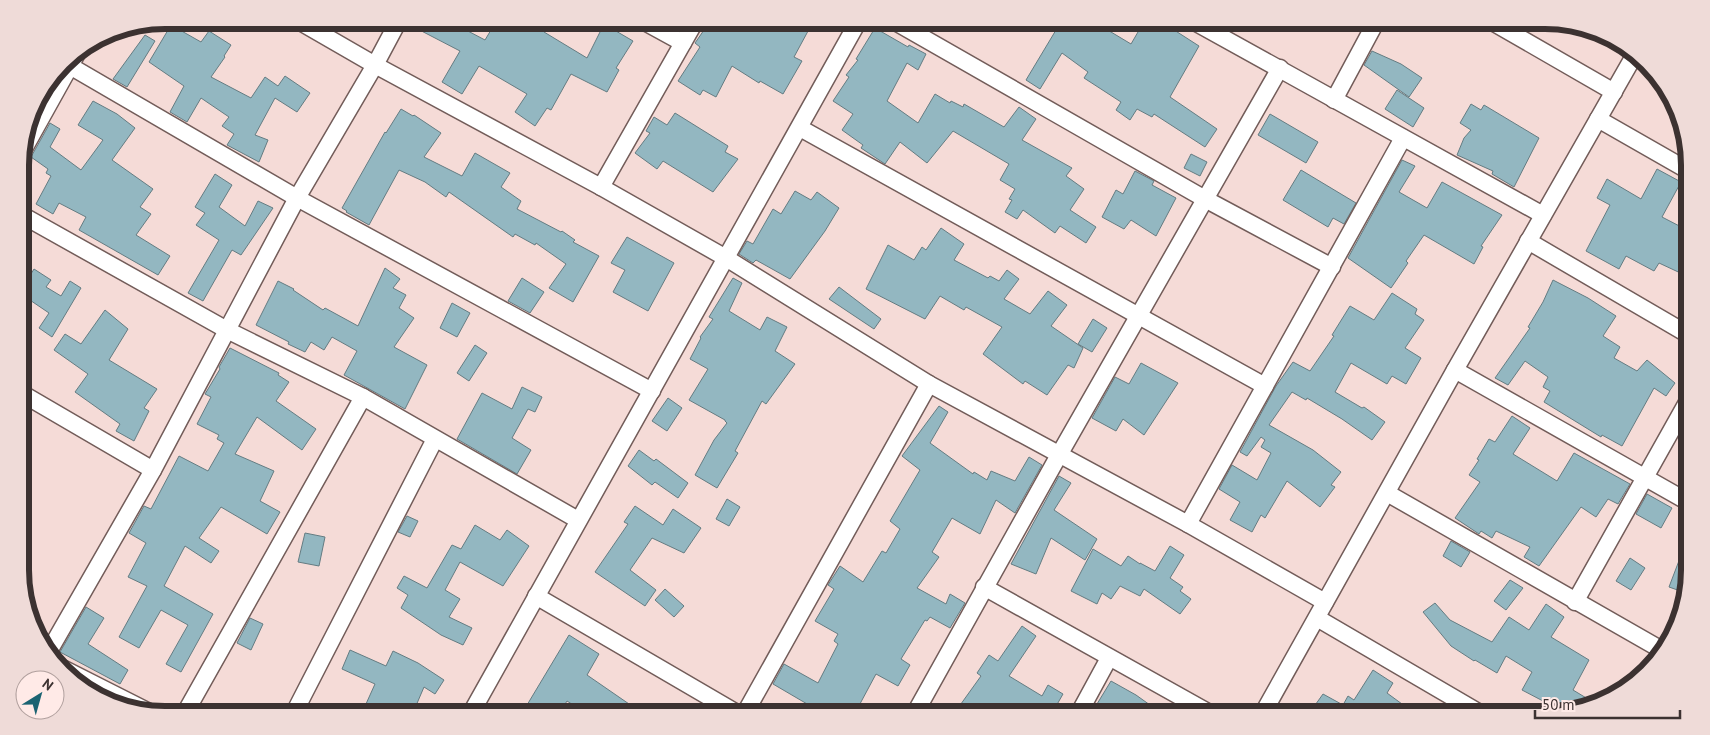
<svg xmlns="http://www.w3.org/2000/svg" width="1710" height="735" viewBox="0 0 1710 735" font-family="'PT Sans',sans-serif">
<style>
.building{fill:#93b7c1;stroke:#647c82}
.lines{fill:none;stroke-linecap:round;stroke-linejoin:round}
.minor-casing{stroke:#725c59;stroke-width:19}
.minor{stroke:#fff;stroke-width:16}
.rim{fill:none;stroke:#3c3231;stroke-width:6}
</style>
<rect width="100%" height="100%" fill="#f5dbd7"/>
<g class="building">
<polygon points="409,20 447,20 485,40 497,20 551,20 544,32 587,58 604,24 633,41 616,68 619,70 607,92 571,74 551,110 547,108 535,126 515,112 527,94 479,66 462,94 442,82 460,51 408,24"/>
<polygon points="706,20 814,20 794,57 802,61 783,94 760,81 759,83 732,66 716,97 703,90 700,95 678,81 700,47 695,43 704,30 702,29"/>
<polygon points="1062,20 1091,20 1131,44 1145,20 1153,20 1170,30 1171,28 1199,46 1170,97 1217,129 1205,147 1154,114 1152,117 1137,109 1130,120 1116,110 1121,102 1084,78 1088,72 1062,53 1040,89 1026,80"/>
<polygon points="171,25 201,42 209,31 231,45 224,56 225,57 211,77 251,98 265,77 278,86 285,76 310,93 297,112 275,98 255,135 268,140 259,162 227,145 234,134 222,126 229,117 201,98 187,122 170,112 184,86 149,62"/>
<polygon points="875,28 908,47 909,45 926,54 918,70 907,63 887,101 918,123 935,94 950,103 951,101 963,107 964,104 1004,127 1019,107 1036,119 1022,140 1072,168 1066,176 1084,189 1070,210 1096,227 1086,243 1060,226 1055,233 1023,210 1017,219 1005,212 1012,200 1009,199 1015,189 1000,180 1009,164 953,131 927,163 900,142 885,164 861,148 863,145 842,130 853,114 833,101 849,77 846,75 858,60 856,59"/>
<polygon points="145,35 155,41 127,87 113,79"/>
<polygon points="1372,51 1401,64 1422,78 1409,97 1364,65"/>
<polygon points="1397,90 1424,108 1413,127 1385,109"/>
<polygon points="93,101 117,114 135,128 112,160 153,189 140,207 151,214 136,235 170,256 158,275 79,230 86,217 59,203 53,214 36,204 51,176 46,173 48,169 31,157 50,123 60,129 50,147 81,170 103,140 78,125"/>
<polygon points="1471,104 1481,110 1484,105 1539,138 1514,187 1492,174 1493,171 1457,155 1464,138 1471,130 1460,123"/>
<polygon points="401,109 413,116 414,115 441,133 424,157 462,176 475,153 510,173 501,187 521,201 517,209 561,232 562,231 575,240 573,242 599,256 573,302 549,288 566,264 536,243 535,245 515,234 513,237 449,192 446,197 425,182 399,170 369,225 346,212 347,211 342,208 385,132 386,133"/>
<polygon points="675,113 728,146 725,152 738,159 713,192 663,161 657,169 635,153 650,133 646,131 654,117 667,125"/>
<polygon points="1270,114 1318,142 1306,163 1258,135"/>
<polygon points="1191,154 1207,162 1200,176 1184,168"/>
<polygon points="1402,160 1415,166 1399,192 1427,208 1442,182 1502,215 1481,246 1483,247 1474,264 1424,235 1406,261 1408,263 1391,288 1348,258"/>
<polygon points="1657,169 1681,182 1662,217 1689,231 1689,277 1659,263 1654,271 1626,256 1619,269 1586,251 1610,205 1597,198 1607,179 1641,199"/>
<polygon points="1301,170 1356,203 1344,224 1333,218 1328,227 1283,200"/>
<polygon points="1135,171 1154,181 1152,185 1176,198 1156,236 1131,220 1124,229 1102,217 1116,190 1123,194"/>
<polygon points="215,174 232,185 219,207 245,226 258,201 273,208 241,255 232,250 203,301 188,293 219,240 196,225 205,213 195,207"/>
<polygon points="795,191 811,200 817,192 839,208 825,231 790,279 756,260 753,263 739,254 747,241 753,244 773,209 781,214"/>
<polygon points="941,228 964,244 954,260 988,278 990,276 999,281 1007,270 1019,279 1004,299 1030,314 1048,291 1067,305 1051,326 1083,348 1074,368 1068,365 1047,395 1025,381 1023,384 983,354 1002,327 966,307 964,310 940,296 925,319 866,289 888,245 914,260 922,247 926,250"/>
<polygon points="627,237 674,263 648,311 613,292 625,270 611,263"/>
<polygon points="385,268 400,279 393,288 406,295 399,308 414,318 394,347 427,365 405,409 344,375 357,351 332,337 324,350 311,342 305,352 288,344 289,342 256,325 278,281 294,289 293,290 323,310 325,308 358,326"/>
<polygon points="34,269 51,280 46,287 61,296 70,281 81,288 52,337 39,328 49,313 21,294 21,290"/>
<polygon points="522,278 544,292 530,313 508,301"/>
<polygon points="733,278 742,283 729,311 760,330 767,317 787,327 775,351 795,364 766,404 762,401 735,451 738,453 717,488 695,475 714,440 727,423 725,421 725,420 689,400 708,369 690,359 701,338 700,337 713,319 709,317"/>
<polygon points="1553,280 1588,298 1616,316 1603,336 1620,347 1614,358 1637,371 1647,360 1675,383 1666,396 1654,388 1622,446 1602,435 1601,437 1544,402 1550,391 1543,387 1548,377 1525,361 1508,385 1495,378 1530,328 1528,327 1543,302"/>
<polygon points="839,287 881,319 874,329 829,299"/>
<polygon points="1392,293 1417,309 1415,314 1424,320 1405,348 1421,358 1406,384 1392,376 1387,384 1351,363 1335,392 1362,408 1364,407 1385,422 1372,440 1342,419 1307,398 1306,400 1292,392 1269,425 1313,450 1341,472 1331,485 1335,487 1320,507 1287,481 1265,518 1261,515 1252,532 1230,520 1240,502 1219,489 1232,465 1257,480 1271,453 1261,447 1265,440 1261,437 1247,456 1240,452 1276,386 1293,362 1310,371 1334,336 1332,335 1350,306 1374,320"/>
<polygon points="452,303 470,313 457,337 440,328"/>
<polygon points="105,310 128,329 109,360 157,389 144,408 149,411 134,441 116,431 120,424 75,392 88,374 54,350 65,334 81,344"/>
<polygon points="1093,319 1107,328 1092,352 1078,344"/>
<polygon points="475,345 487,353 469,381 457,373"/>
<polygon points="230,348 279,373 278,375 289,382 276,401 316,429 302,450 257,417 235,454 274,471 260,501 280,512 267,534 221,507 199,538 219,551 211,563 185,546 164,586 213,614 181,672 166,664 188,625 161,610 139,648 119,637 147,586 128,577 146,543 129,533 144,506 151,509 179,456 208,471 224,443 217,439 219,435 197,424 211,397 205,394 220,369 219,367"/>
<polygon points="1141,363 1178,383 1144,435 1123,419 1116,431 1092,418 1115,377 1129,384"/>
<polygon points="522,387 542,397 535,412 528,409 512,438 531,450 517,474 457,439 482,393 512,409"/>
<polygon points="668,398 682,408 667,431 652,421"/>
<polygon points="939,406 948,412 930,443 973,474 974,472 987,480 991,471 1015,481 1029,457 1042,465 1015,513 996,500 980,534 952,518 932,552 939,557 917,588 946,604 950,594 965,603 950,628 930,617 927,621 925,620 901,659 910,665 898,686 876,674 854,715 809,715 814,708 773,684 784,664 818,683 838,644 834,641 838,634 815,621 834,589 828,585 840,566 863,582 882,551 886,553 900,529 890,521 920,470 902,456"/>
<polygon points="1512,416 1530,428 1513,454 1557,481 1574,453 1630,484 1618,504 1608,499 1596,517 1581,507 1539,566 1524,557 1530,547 1496,531 1492,538 1481,531 1479,534 1455,518 1480,482 1469,475 1479,460 1477,459 1489,439 1495,442"/>
<polygon points="639,450 654,461 656,459 688,483 678,498 655,482 652,485 628,466"/>
<polygon points="1059,476 1071,483 1054,510 1097,539 1085,560 1051,538 1036,574 1011,564"/>
<polygon points="1647,494 1672,508 1661,528 1636,514"/>
<polygon points="727,499 740,507 729,526 716,519"/>
<polygon points="635,506 663,525 673,509 701,528 684,553 652,538 630,570 656,590 645,606 595,572 628,524 624,522"/>
<polygon points="407,516 418,521 410,537 398,532"/>
<polygon points="475,525 500,540 507,530 529,546 503,586 460,562 445,590 460,599 449,617 472,628 463,645 441,635 401,608 408,595 397,588 404,576 427,588 452,545 461,549"/>
<polygon points="305,533 325,537 319,566 298,562"/>
<polygon points="1688,537 1690,538 1690,571 1686,593 1669,587"/>
<polygon points="1451,541 1470,552 1461,567 1443,556"/>
<polygon points="1170,546 1184,555 1170,578 1183,587 1180,591 1191,599 1180,614 1144,589 1140,596 1120,586 1111,599 1102,593 1097,604 1071,591 1093,549 1121,566 1128,556 1140,564 1140,563 1155,571"/>
<polygon points="1630,558 1645,568 1631,590 1616,581"/>
<polygon points="1510,580 1523,588 1506,610 1494,601"/>
<polygon points="665,589 684,606 674,617 655,600"/>
<polygon points="1435,603 1450,620 1492,642 1509,617 1529,630 1546,604 1564,617 1551,637 1589,660 1573,690 1593,702 1564,712 1522,690 1532,672 1506,656 1497,673 1475,660 1474,661 1451,646 1423,612"/>
<polygon points="86,607 104,618 88,644 128,670 120,684 60,652"/>
<polygon points="250,618 263,624 251,650 237,643"/>
<polygon points="1022,626 1036,636 1009,676 1042,696 1048,685 1063,694 1051,715 953,715 981,676 977,673 989,655 998,661"/>
<polygon points="569,635 599,654 587,675 645,715 589,715 567,701 558,715 521,715"/>
<polygon points="350,650 386,666 393,651 418,663 444,680 435,694 424,687 412,715 361,715 375,684 342,669"/>
<polygon points="1373,670 1393,683 1387,693 1417,715 1308,715 1323,694 1343,705 1348,696 1354,700"/>
<polygon points="1111,681 1136,695 1164,715 1120,715 1097,704"/>
</g>
<g class="lines">
<g class="minor-casing">
<g id="minor">
<polyline points="297,20 375,65 601,187 726,258 929,384 1188,524 1325,602"/>
<polyline points="641,20 683,43"/>
<polyline points="892,20 1205,199 1332,267"/>
<polyline points="1191,20 1543,215"/>
<polyline points="1489,20 1614,92"/>
<polyline points="70,66 297,198 652,391"/>
<polyline points="1334,100 1377,20"/>
<polyline points="1598,119 1689,171"/>
<polyline points="800,128 1265,386"/>
<polyline points="20,156 79,50"/>
<polyline points="601,187 696,20"/>
<polyline points="20,214 227,330 363,397 578,520"/>
<polyline points="1528,241 1689,335"/>
<polyline points="1455,370 1690,503"/>
<polyline points="21,393 153,470"/>
<polyline points="1387,493 1660,649"/>
<polyline points="1188,524 1403,138"/>
<polyline points="984,587 1213,715"/>
<polyline points="536,596 740,715"/>
<polyline points="1575,602 1689,399"/>
<polyline points="1317,618 1483,715"/>
<polyline points="48,653 153,470 297,198 375,65 399,20"/>
<polyline points="64,669 149,712"/>
<polyline points="184,715 363,397"/>
<polyline points="293,715 435,439"/>
<polyline points="470,715 859,20"/>
<polyline points="744,715 929,384"/>
<polyline points="914,715 1059,455 1280,68"/>
<polyline points="1078,715 1109,658"/>
<polyline points="1262,715 1455,370 1634,56"/>
</g>
</g>
<use href="#minor" class="minor"/>
</g>
<path d="M0 0H1710V735H0ZM165 29H1545A136 136 0 0 1 1681 165V570A136 136 0 0 1 1545 706H165A136 136 0 0 1 29 570V165A136 136 0 0 1 165 29Z" fill="#efdbd8" fill-rule="evenodd"/>
<path class="rim" d="M165 29H1545A136 136 0 0 1 1681 165V570A136 136 0 0 1 1545 706H165A136 136 0 0 1 29 570V165A136 136 0 0 1 165 29Z"/>
<g transform="translate(40 695) rotate(37)"><circle r="24" fill="#ffeae7" stroke="#b1a09e"/>
<path d="M0-4L9 19L0 12L-9 19Z" fill="#1b6372"/>
<text y="-8" font-size="14" font-weight="bold" text-anchor="middle" fill="#3c3231">N</text>
</g>
<path d="M1535 710v8h145v-8" fill="none" stroke="#3c3231" stroke-width="2.5"/>
<text x="1542" y="710" font-size="15" fill="#3c3231" stroke="#ffeae7" stroke-width="4" paint-order="stroke">50 m</text>
</svg>
